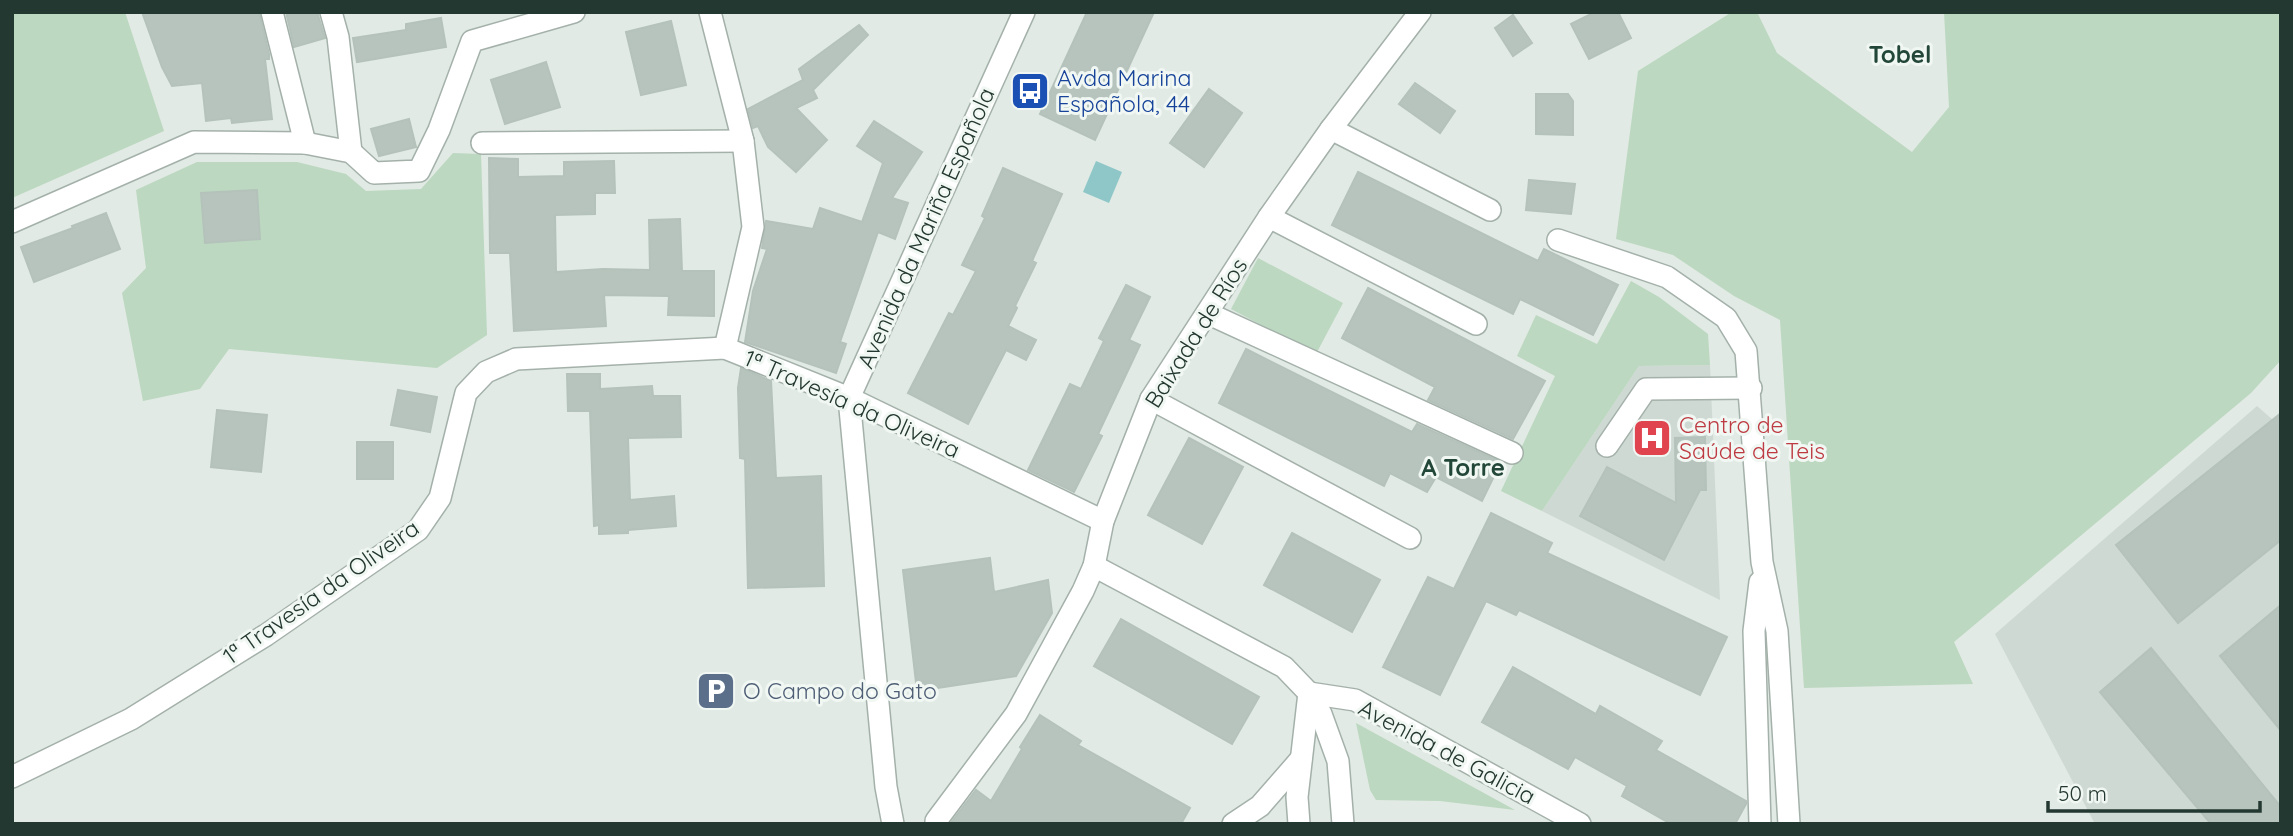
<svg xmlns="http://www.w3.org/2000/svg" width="2293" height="836" viewBox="0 0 2293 836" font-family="Quicksand,sans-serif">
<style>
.built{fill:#cfd9d3}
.green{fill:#bcd8c0}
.water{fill:#8fc7c8}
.building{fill:#b7c4bd;stroke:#b4c2bb;stroke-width:2}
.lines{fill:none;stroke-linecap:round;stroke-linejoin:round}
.minor-casing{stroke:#a4b1aa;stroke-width:24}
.minor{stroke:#fff;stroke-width:21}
.labels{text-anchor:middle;stroke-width:6;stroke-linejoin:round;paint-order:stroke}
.transit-label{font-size:23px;fill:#164399;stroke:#f1f7f3;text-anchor:start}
.street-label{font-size:23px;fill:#233830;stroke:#f1f7f3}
.health-label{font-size:23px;fill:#be3a42;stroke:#f1f7f3;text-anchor:start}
.service-label{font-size:23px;fill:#4e5e75;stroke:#f1f7f3;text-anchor:start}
.neighbourhood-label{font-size:24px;font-weight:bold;fill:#224739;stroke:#f1f7f3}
</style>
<rect width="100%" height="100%" fill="#e1eae4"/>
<g class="built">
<polygon points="1710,365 1720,600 1542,511 1639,366"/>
<polygon points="2257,406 2281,427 2281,824 2095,824 1995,634"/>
</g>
<g class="green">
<polygon points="12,12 125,12 164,131 12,198"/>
<polygon points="1732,12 1757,12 1777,53 1912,152 1949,107 1944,12 2281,12 2281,360 2251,393 1954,642 1973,684 1804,688 1780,320 1734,296 1673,255 1616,239 1638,71"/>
<polygon points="453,153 481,154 487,335 437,368 229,349 200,389 143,401 122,293 146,268 136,190 197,162 297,162 346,174 366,191 421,189"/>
<polygon points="1258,258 1343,303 1316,354 1231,309"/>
<polygon points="1631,281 1659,297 1708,334 1710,365 1639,366 1542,511 1501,491 1555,376 1517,356 1536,315 1597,344"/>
<polygon points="1356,723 1515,810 1440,801 1376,800 1370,790"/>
</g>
<polygon class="water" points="1096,161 1122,172 1109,203 1083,192"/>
<g class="building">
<polygon points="142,12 259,12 269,54 269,59 265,59 272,119 232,123 231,118 206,121 202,83 172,86 162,67"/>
<polygon points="286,12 317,12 325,38 294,47"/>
<polygon points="1087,12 1154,12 1095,140 1040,114"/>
<polygon points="1595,12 1618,12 1631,38 1589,59 1571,24"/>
<polygon points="1513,15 1532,43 1513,56 1495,28"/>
<polygon points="441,18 446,47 357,62 353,38 406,30 406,24"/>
<polygon points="671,21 686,85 641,95 626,32"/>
<polygon points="859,25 868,35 813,90 817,98 796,108 827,140 796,172 768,147 758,126 753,128 748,109 803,80 799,69"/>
<polygon points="546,62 560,107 505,124 491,80"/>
<polygon points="1415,83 1455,111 1440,133 1399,104"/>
<polygon points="1209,89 1242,113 1204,167 1170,143"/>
<polygon points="1536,94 1568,94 1573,101 1573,135 1536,134"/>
<polygon points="409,119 416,147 379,156 371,129"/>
<polygon points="874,121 922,152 892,198 908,203 895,239 878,232 840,342 846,344 836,373 745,342 753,291 767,249 762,248 766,221 813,229 820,208 862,222 883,163 857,146"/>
<polygon points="489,158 518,159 518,177 564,176 564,162 614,161 615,193 595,193 595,214 555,215 556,272 603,269 650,270 649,220 680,219 682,271 714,271 714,316 668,315 669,296 604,295 606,326 514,331 510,253 490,253"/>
<polygon points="1003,168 1062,194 1032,261 1036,263 1015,306 1017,308 1008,326 1036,340 1026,360 1006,350 968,424 908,393 949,313 953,315 976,271 962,265 985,218 982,216"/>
<polygon points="1358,172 1538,261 1544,249 1618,285 1593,335 1520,299 1513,314 1332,225"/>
<polygon points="1529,180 1575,184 1571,214 1526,210"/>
<polygon points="257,190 260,239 205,243 201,193"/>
<polygon points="106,213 120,249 34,282 21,247 73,228 72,226"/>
<polygon points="1126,285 1150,297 1129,340 1140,345 1098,434 1102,436 1074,492 1028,470 1070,384 1081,389 1104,341 1099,338"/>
<polygon points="1368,288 1545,381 1513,439 1428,400 1435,387 1342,338"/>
<polygon points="1246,349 1412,432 1417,424 1501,462 1482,501 1436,477 1427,492 1390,473 1384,486 1219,403"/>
<polygon points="741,368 771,381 776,478 821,476 824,586 748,588 745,459 740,458 738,388"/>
<polygon points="567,374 600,374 600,389 652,386 653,396 680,396 681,437 628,438 630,500 674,496 676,526 628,530 628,533 599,534 599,525 594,526 590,411 568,411"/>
<polygon points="398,390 437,397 430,432 391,425"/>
<polygon points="217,410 267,415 261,472 211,467"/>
<polygon points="2281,413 2281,540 2178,623 2116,545"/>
<polygon points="1705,437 1706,490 1700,490 1664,560 1580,516 1607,467 1676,503 1675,438"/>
<polygon points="1189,438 1243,467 1202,544 1148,515"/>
<rect x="357" y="442" width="36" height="37"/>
<polygon points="1491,513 1552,543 1547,553 1727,637 1700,695 1519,610 1516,615 1486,601 1440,695 1383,667 1428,577 1454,589"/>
<polygon points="1292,533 1380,580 1352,632 1264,585"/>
<polygon points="990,558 994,592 1048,580 1052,613 1016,676 917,691 903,570"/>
<polygon points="2281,605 2281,731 2220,656"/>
<polygon points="1121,619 1259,697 1232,744 1094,666"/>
<polygon points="2151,648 2281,807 2281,824 2211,824 2100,692"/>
<polygon points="1513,667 1596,714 1600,706 1662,741 1656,750 1746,801 1746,804 1735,824 1671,824 1622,796 1627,786 1575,757 1568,769 1482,722"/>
<polygon points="1040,715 1081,741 1078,745 1190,808 1181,824 950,824 976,790 991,801 1022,749 1020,747"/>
</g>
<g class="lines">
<g class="minor-casing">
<g id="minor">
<polyline points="272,12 305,143"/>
<polyline points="331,12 338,37 351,152"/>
<polyline points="710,12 743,141 753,227 725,348"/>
<polyline points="1331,129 1490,210"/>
<polyline points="482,143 743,141"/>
<polyline points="1269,217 1476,324"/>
<polyline points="12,222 194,142 305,143 351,152 374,173 419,171 439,130 472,41 574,12"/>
<polyline points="1558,240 1667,277 1726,318 1746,351 1762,562 1777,631 1789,824"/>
<polyline points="1207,313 1512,453"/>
<polyline points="1151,399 1410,538"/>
<polyline points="1607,446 1646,389 1751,388"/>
<polyline points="1094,566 1284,667 1309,693 1321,714 1338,761 1343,824"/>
<polyline points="1760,582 1754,631 1760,824"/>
<polyline points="1309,693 1355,700 1580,824"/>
<polyline points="12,777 131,719 266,635 418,530 440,498 466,393 486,372 516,359 725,348 849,398 1103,521"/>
<polyline points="893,824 886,787 849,398 1024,12"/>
<polyline points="936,824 936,821 1016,714 1083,591 1094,566 1103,521 1151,399 1269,217 1331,129 1420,12"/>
<polyline points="1233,824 1260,806 1301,759"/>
<polyline points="1299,824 1297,797 1309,693"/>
</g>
</g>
<use href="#minor" class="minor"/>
</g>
<defs>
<g id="bus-square" transform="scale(2.0125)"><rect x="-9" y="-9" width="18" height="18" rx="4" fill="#1a4fb4" stroke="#f1f7f3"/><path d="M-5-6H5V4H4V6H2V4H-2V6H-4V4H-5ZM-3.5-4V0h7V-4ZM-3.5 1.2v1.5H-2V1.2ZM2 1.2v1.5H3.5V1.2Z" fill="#fff"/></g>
<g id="hospital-square" transform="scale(2.0125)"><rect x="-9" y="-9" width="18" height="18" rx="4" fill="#e0444e" stroke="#f1f7f3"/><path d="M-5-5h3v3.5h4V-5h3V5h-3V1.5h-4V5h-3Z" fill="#fff"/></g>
<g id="parking-square" transform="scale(2.0125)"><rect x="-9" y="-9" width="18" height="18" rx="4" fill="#5c6f8a" stroke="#f1f7f3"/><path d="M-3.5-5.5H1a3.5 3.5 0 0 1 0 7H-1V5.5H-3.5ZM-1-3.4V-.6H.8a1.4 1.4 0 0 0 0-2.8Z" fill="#fff"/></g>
</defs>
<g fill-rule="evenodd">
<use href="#bus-square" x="1030" y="91"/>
<use href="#hospital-square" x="1652" y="438"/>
<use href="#parking-square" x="716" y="691"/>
</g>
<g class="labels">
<g class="transit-label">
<text x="1057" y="86">Avda Marina<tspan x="1057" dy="26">Española, 44</tspan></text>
</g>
<g class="street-label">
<text transform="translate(926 228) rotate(-66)" y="8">Avenida da Mariña Española</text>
<text transform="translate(1196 333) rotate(-58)" y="8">Baixada de Ríos</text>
<text transform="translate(852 404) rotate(24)" y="8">1ª Travesía da Oliveira</text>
<text transform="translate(321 592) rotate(-35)" y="8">1ª Travesía da Oliveira</text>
<text transform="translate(1447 752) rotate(28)" y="8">Avenida de Galicia</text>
</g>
<g class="health-label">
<text x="1679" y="433">Centro de<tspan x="1679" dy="26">Saúde de Teis</tspan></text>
</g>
<g class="service-label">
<text x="743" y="699">O Campo do Gato</text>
</g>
<g class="neighbourhood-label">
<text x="1900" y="63">Tobel</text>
<text x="1463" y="476">A Torre</text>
</g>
</g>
<rect width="2293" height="836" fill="none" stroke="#233830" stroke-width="28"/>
<path d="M2048 801v10h212v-10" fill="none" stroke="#233830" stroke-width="3.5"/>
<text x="2058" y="801" font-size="21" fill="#233830" stroke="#f1f7f3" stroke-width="5" paint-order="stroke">50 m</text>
</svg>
